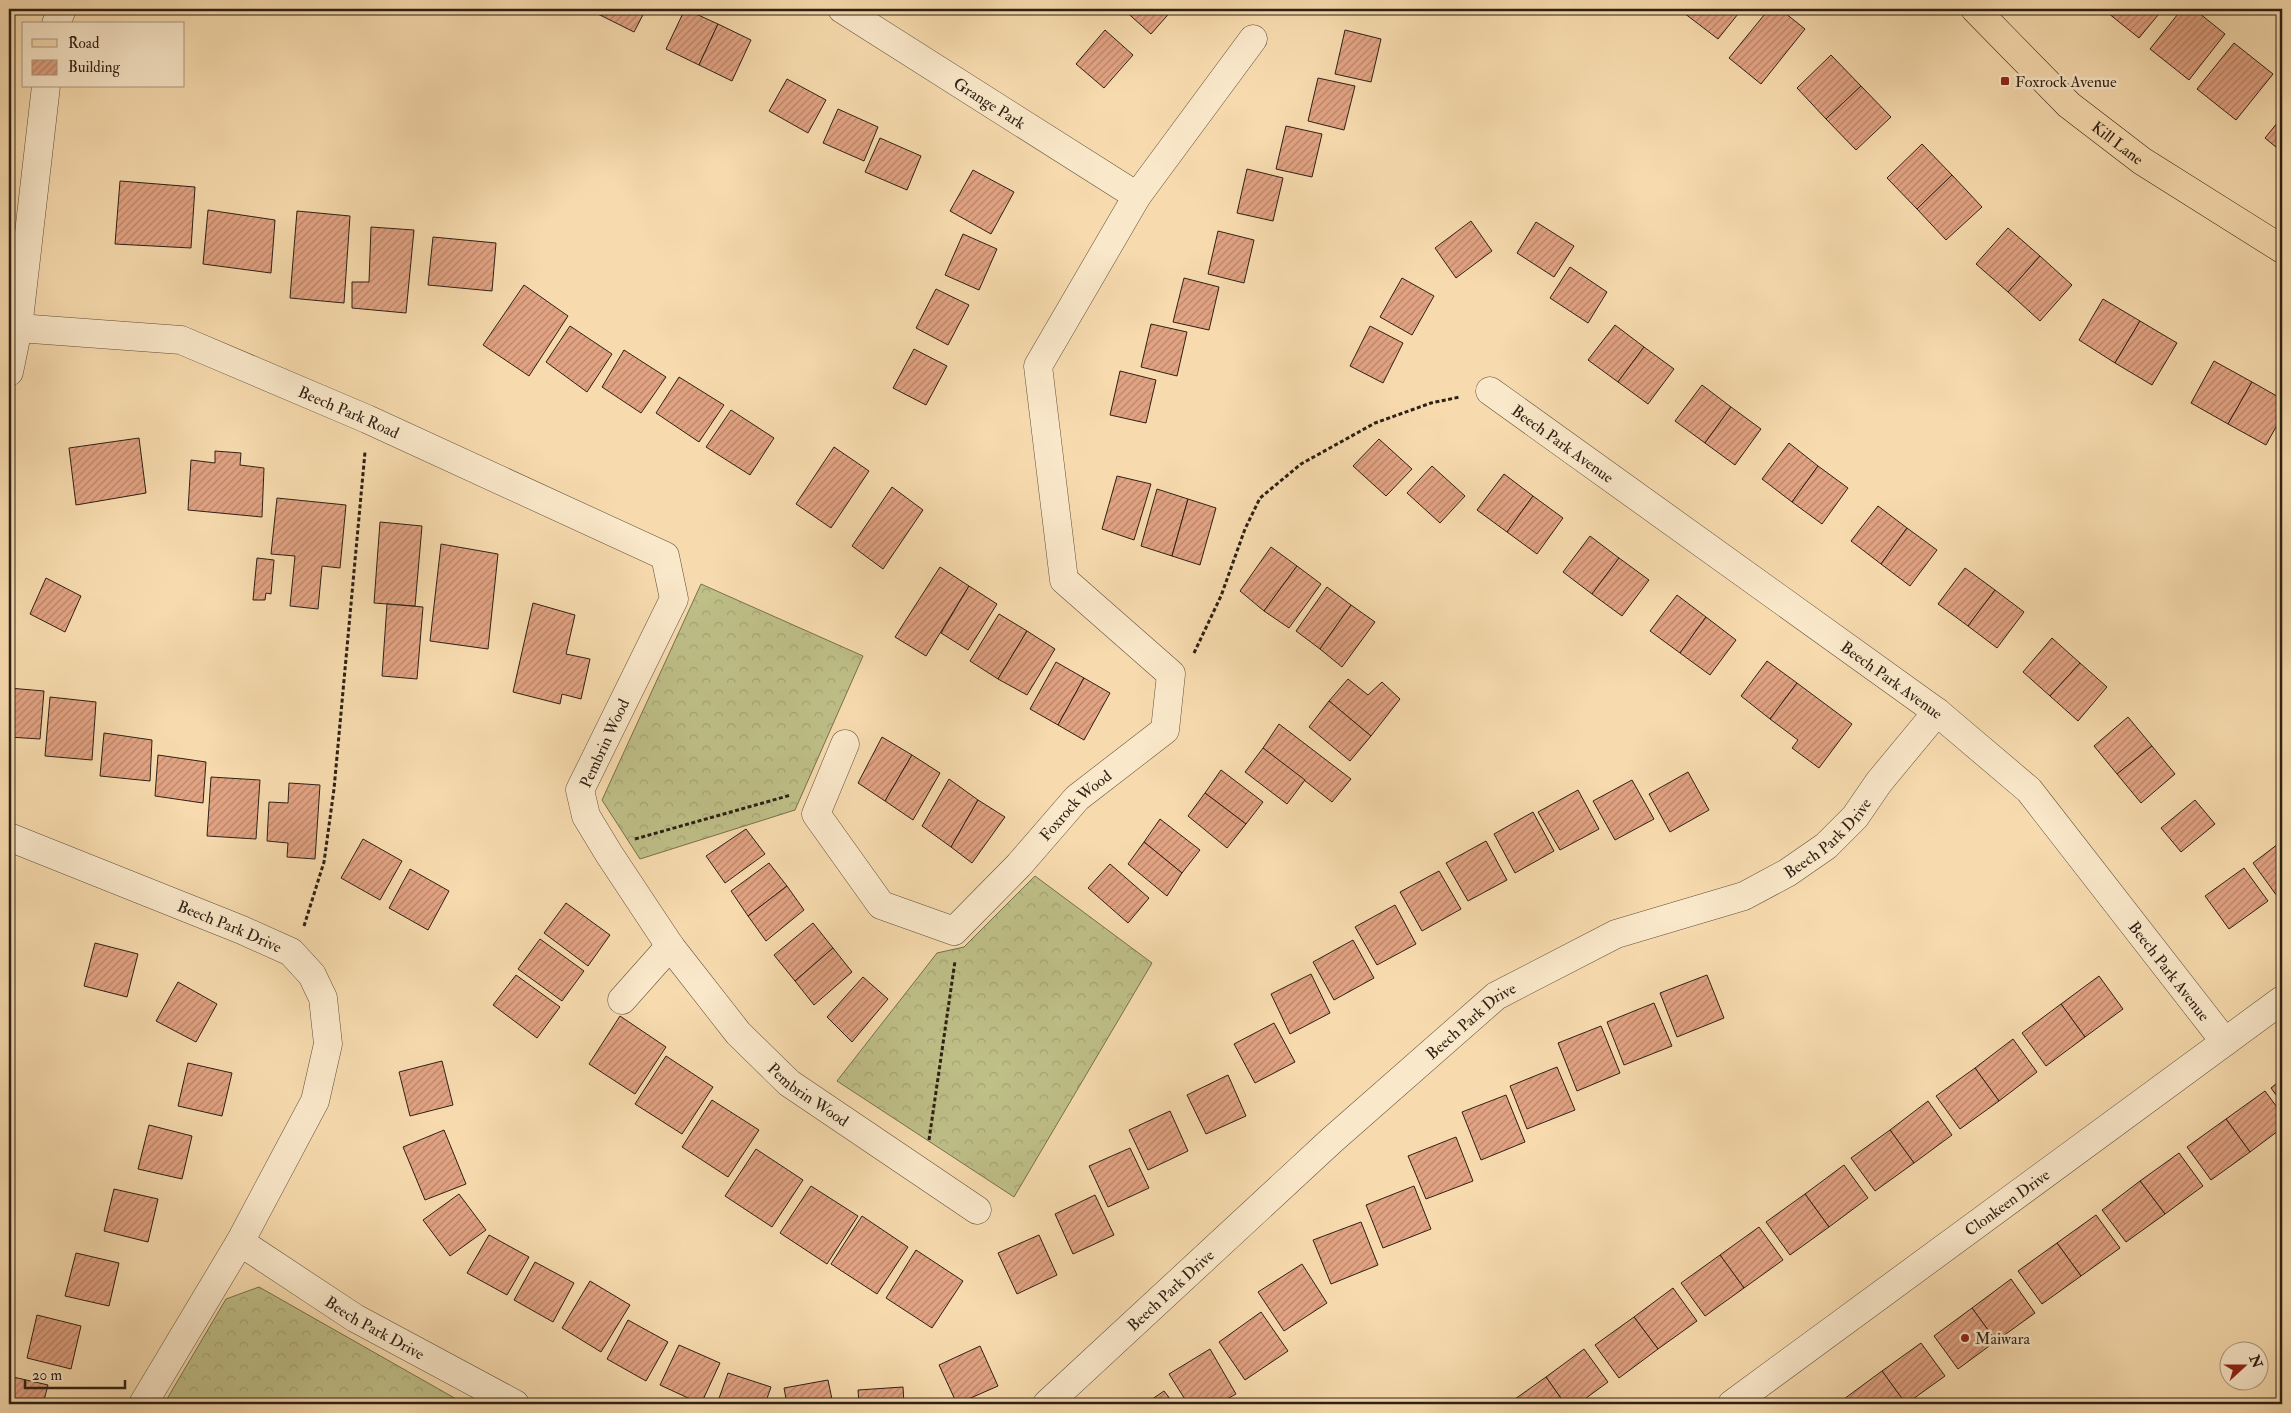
<svg xmlns="http://www.w3.org/2000/svg" width="2291" height="1413" viewBox="0 0 2291 1413" font-family="'IM FELL Double Pica',serif">
<style>
.forest{fill:url(#forest-crowns);stroke:#76704e}
.building{fill:url(#building-hatch);stroke:#2e2015}
.lines{fill:none;stroke-linecap:round;stroke-linejoin:round}
.minor-casing{stroke:#604f3b;stroke-width:29}
.major-casing{stroke:#2e2015;stroke-width:29}
.path{stroke:#2e2015;stroke-width:3;stroke-dasharray:4 2.5;stroke-linecap:butt}
.minor{stroke:#fae8ca;stroke-width:28}
.major{stroke:#f7dbae;stroke-width:28}
.poi-dot{fill:#8f2418;stroke:#fae8ca;stroke-width:2}
.labels{text-anchor:middle;stroke-width:5;stroke-linejoin:round;paint-order:stroke}
.poi-label{font-size:16px;fill:#2e2015;stroke:#fae8ca;text-anchor:start}
.street-label{font-size:16px;fill:#2e2015;stroke:#fae8ca}
</style>
<defs>
<pattern id="forest-crowns" width="20" height="18" patternUnits="userSpaceOnUse" patternTransform="scale(1.25)"><rect width="20" height="18" fill="#bfbf88"/><path d="M2 6a3 3 0 1 1 6 0M12 15a3 3 0 1 1 6 0" fill="none" stroke="#a4a474"/></pattern>
<pattern id="building-hatch" width="6" height="6" patternUnits="userSpaceOnUse" patternTransform="scale(1.25)"><rect width="6" height="6" fill="#e2a383"/><path d="M-1 1l2-2M0 6l6-6M5 7l2-2" fill="none" stroke="#b8846a"/></pattern>
</defs>
<rect width="100%" height="100%" fill="#f7dbae"/>
<filter id="stains"><feTurbulence type="fractalNoise" baseFrequency=".004" numOctaves="4"/><feColorMatrix values="0 0 0 0 .2 0 0 0 0 .09 0 0 0 0 .02 0 0 0 .5 -.17"/></filter>
<radialGradient id="worn" r=".72"><stop offset=".6" stop-color="#630" stop-opacity="0"/><stop offset="1" stop-color="#630" stop-opacity=".3"/></radialGradient>
<g class="forest">
<polygon points="701,584 863,656 795,810 640,859 602,800"/>
<polygon points="1035,876 1152,963 1014,1197 837,1081 937,953 964,947"/>
<polygon points="259,1287 465,1404 164,1404 226,1299"/>
</g>
<g class="building">
<polygon points="586,9 605,9 602,16"/>
<polygon points="605,9 646,9 634,32 602,16"/>
<polygon points="685,9 718,24 699,65 666,49"/>
<polygon points="1123,9 1173,9 1151,34"/>
<polygon points="1687,9 1742,9 1718,39 1684,13"/>
<polygon points="1769,9 1780,9 1805,29 1761,84 1729,58"/>
<polygon points="2103,9 2163,9 2139,38"/>
<polygon points="2182,9 2194,9 2225,34 2189,80 2150,49"/>
<polygon points="718,24 751,40 732,81 699,65"/>
<polygon points="1105,30 1133,55 1104,88 1076,64"/>
<polygon points="1345,30 1381,39 1371,82 1335,74"/>
<polygon points="2234,43 2273,74 2236,120 2197,89"/>
<polygon points="1831,55 1861,86 1826,119 1797,88"/>
<polygon points="1318,78 1355,86 1344,130 1308,121"/>
<polygon points="787,79 826,100 808,133 769,111"/>
<polygon points="1861,86 1891,117 1856,150 1826,119"/>
<polygon points="838,109 878,127 864,161 823,143"/>
<polygon points="2282,117 2282,152 2265,138"/>
<polygon points="1286,126 1322,134 1312,177 1276,169"/>
<polygon points="880,138 921,156 907,190 865,172"/>
<polygon points="1922,144 1952,175 1917,209 1887,178"/>
<polygon points="1247,169 1283,178 1273,221 1237,213"/>
<polygon points="973,170 1014,192 991,234 950,211"/>
<polygon points="1952,175 1982,207 1946,240 1917,209"/>
<polygon points="120,181 195,187 191,248 115,244"/>
<polygon points="208,210 275,220 271,273 203,264"/>
<polygon points="297,211 350,216 344,303 290,298"/>
<polygon points="1471,221 1492,251 1456,278 1435,248"/>
<polygon points="1536,222 1574,246 1554,277 1517,253"/>
<polygon points="371,227 414,230 406,313 352,308 352,282 369,282"/>
<polygon points="2008,228 2040,256 2008,292 1976,264"/>
<polygon points="1218,231 1254,240 1244,283 1208,274"/>
<polygon points="963,234 997,249 979,290 945,275"/>
<polygon points="433,237 496,243 492,291 428,285"/>
<polygon points="2040,256 2072,285 2040,321 2008,292"/>
<polygon points="1570,267 1607,292 1588,323 1550,298"/>
<polygon points="1184,278 1219,287 1209,330 1173,322"/>
<polygon points="1402,278 1434,296 1412,335 1380,317"/>
<polygon points="524,285 568,316 529,376 483,345"/>
<polygon points="936,289 969,305 948,345 916,328"/>
<polygon points="2103,299 2140,321 2115,363 2079,340"/>
<polygon points="2140,321 2177,343 2152,385 2115,363"/>
<polygon points="1151,324 1187,332 1177,376 1141,367"/>
<polygon points="1615,325 1644,347 1618,382 1588,360"/>
<polygon points="570,326 612,354 587,392 546,362"/>
<polygon points="1370,326 1403,343 1383,383 1350,366"/>
<polygon points="1644,347 1674,369 1648,404 1618,382"/>
<polygon points="914,349 947,366 926,405 893,388"/>
<polygon points="624,350 666,377 641,413 602,387"/>
<polygon points="2214,361 2252,382 2228,424 2191,403"/>
<polygon points="1120,371 1156,380 1146,423 1110,415"/>
<polygon points="679,377 724,405 699,442 656,413"/>
<polygon points="2252,382 2282,399 2282,416 2266,445 2228,424"/>
<polygon points="1702,385 1731,407 1705,443 1675,421"/>
<polygon points="1731,407 1761,429 1735,465 1705,443"/>
<polygon points="731,410 774,438 750,475 706,447"/>
<polygon points="139,438 146,493 76,505 69,448"/>
<polygon points="1379,439 1412,469 1386,496 1353,466"/>
<polygon points="1789,443 1818,466 1792,502 1762,479"/>
<polygon points="834,447 869,471 831,528 796,504"/>
<polygon points="215,451 241,453 240,465 264,468 262,517 188,510 191,460 215,463"/>
<polygon points="1432,466 1465,496 1440,523 1407,493"/>
<polygon points="1818,466 1848,488 1822,524 1792,502"/>
<polygon points="1504,474 1533,496 1507,532 1477,510"/>
<polygon points="1117,476 1151,484 1134,540 1102,529"/>
<polygon points="892,487 923,510 883,569 852,546"/>
<polygon points="1157,489 1188,499 1172,556 1141,546"/>
<polygon points="1533,496 1563,518 1537,554 1507,532"/>
<polygon points="277,498 346,505 340,568 322,566 318,609 290,606 295,556 271,554"/>
<polygon points="1188,499 1216,508 1200,565 1172,556"/>
<polygon points="1878,506 1907,528 1881,564 1851,541"/>
<polygon points="380,522 422,526 415,606 374,603"/>
<polygon points="1907,528 1937,550 1910,586 1881,564"/>
<polygon points="1590,536 1619,558 1592,594 1563,572"/>
<polygon points="441,544 498,554 488,649 430,641"/>
<polygon points="1271,547 1297,566 1264,611 1240,591"/>
<polygon points="257,558 274,560 271,594 266,593 265,600 253,600"/>
<polygon points="1619,558 1649,580 1622,616 1592,594"/>
<polygon points="1297,566 1321,584 1289,628 1264,611"/>
<polygon points="940,567 969,586 926,656 895,637"/>
<polygon points="1965,568 1995,590 1968,626 1938,604"/>
<polygon points="46,578 81,596 65,632 30,614"/>
<polygon points="969,586 997,604 968,650 941,633"/>
<polygon points="1327,587 1351,605 1320,649 1296,631"/>
<polygon points="1995,590 2024,612 1997,648 1968,626"/>
<polygon points="1677,595 1706,617 1680,653 1650,631"/>
<polygon points="533,603 575,615 566,654 590,659 581,699 562,694 560,704 513,692"/>
<polygon points="387,604 423,607 417,679 382,676"/>
<polygon points="1351,605 1375,622 1342,667 1320,649"/>
<polygon points="999,614 1027,631 998,679 970,661"/>
<polygon points="1706,617 1736,640 1710,675 1680,653"/>
<polygon points="1027,631 1055,649 1027,695 998,679"/>
<polygon points="2052,638 2080,663 2050,696 2023,672"/>
<polygon points="1767,661 1797,683 1770,719 1741,696"/>
<polygon points="1056,662 1084,678 1058,725 1030,709"/>
<polygon points="2080,663 2107,687 2078,721 2050,696"/>
<polygon points="1084,678 1110,693 1084,740 1058,725"/>
<polygon points="1348,679 1368,695 1382,682 1400,699 1371,736 1329,701"/>
<polygon points="1797,683 1852,724 1819,768 1792,748 1798,740 1770,719"/>
<polygon points="9,688 44,691 40,739 9,737"/>
<polygon points="50,697 96,702 92,760 45,756"/>
<polygon points="1329,701 1371,736 1350,761 1309,727"/>
<polygon points="2128,717 2152,746 2117,774 2094,746"/>
<polygon points="1279,724 1351,779 1332,802 1263,748"/>
<polygon points="104,733 152,740 150,781 100,776"/>
<polygon points="882,737 912,755 885,801 858,783"/>
<polygon points="2152,746 2175,774 2141,803 2117,774"/>
<polygon points="1263,748 1305,780 1287,804 1245,772"/>
<polygon points="158,755 206,762 203,803 155,796"/>
<polygon points="912,755 940,773 913,820 885,801"/>
<polygon points="1221,770 1263,802 1246,824 1205,793"/>
<polygon points="1688,772 1709,810 1670,832 1649,794"/>
<polygon points="211,777 260,780 256,839 207,836"/>
<polygon points="949,779 978,800 951,847 922,826"/>
<polygon points="1632,780 1654,819 1615,840 1593,801"/>
<polygon points="289,783 320,785 315,859 287,857 288,843 267,841 269,802 288,803"/>
<polygon points="1578,790 1599,829 1560,850 1538,812"/>
<polygon points="1205,793 1246,824 1227,848 1188,816"/>
<polygon points="978,800 1005,817 972,863 951,847"/>
<polygon points="2195,800 2215,824 2181,852 2161,828"/>
<polygon points="1533,812 1554,851 1515,873 1494,834"/>
<polygon points="1160,819 1200,850 1182,873 1144,842"/>
<polygon points="746,829 765,854 725,883 706,856"/>
<polygon points="363,839 402,861 380,900 341,878"/>
<polygon points="1486,841 1507,880 1468,901 1446,863"/>
<polygon points="2282,841 2282,892 2277,896 2253,863"/>
<polygon points="1144,842 1182,873 1167,896 1128,864"/>
<polygon points="769,863 787,886 748,916 731,891"/>
<polygon points="1110,864 1149,898 1128,923 1088,888"/>
<polygon points="2244,868 2268,901 2229,929 2205,896"/>
<polygon points="410,869 449,891 428,930 389,908"/>
<polygon points="1439,871 1461,909 1422,931 1400,892"/>
<polygon points="787,886 804,910 766,941 748,916"/>
<polygon points="566,903 610,935 588,966 544,933"/>
<polygon points="1395,905 1416,944 1377,965 1355,927"/>
<polygon points="813,923 833,948 795,981 774,955"/>
<polygon points="540,939 584,971 562,1001 518,969"/>
<polygon points="1353,940 1374,978 1334,1000 1313,962"/>
<polygon points="95,943 138,954 127,997 84,986"/>
<polygon points="833,948 852,972 814,1005 795,981"/>
<polygon points="1311,974 1330,1013 1290,1034 1271,994"/>
<polygon points="516,975 560,1007 537,1038 493,1005"/>
<polygon points="1707,975 1724,1018 1677,1037 1660,993"/>
<polygon points="2099,976 2123,1009 2085,1037 2061,1004"/>
<polygon points="863,977 888,999 852,1042 827,1017"/>
<polygon points="178,982 217,1004 196,1042 156,1021"/>
<polygon points="1654,1003 1672,1046 1624,1065 1607,1022"/>
<polygon points="2061,1004 2085,1037 2046,1066 2022,1033"/>
<polygon points="620,1016 666,1047 635,1094 589,1064"/>
<polygon points="1274,1023 1295,1062 1255,1083 1234,1044"/>
<polygon points="1601,1026 1620,1073 1577,1091 1558,1043"/>
<polygon points="2013,1039 2037,1072 1999,1101 1975,1068"/>
<polygon points="666,1056 713,1087 682,1134 635,1104"/>
<polygon points="442,1061 453,1105 410,1116 399,1072"/>
<polygon points="188,1063 232,1073 222,1116 178,1106"/>
<polygon points="1557,1067 1575,1110 1527,1129 1510,1086"/>
<polygon points="1975,1068 1999,1101 1960,1129 1936,1096"/>
<polygon points="1228,1075 1246,1116 1206,1134 1187,1095"/>
<polygon points="2282,1079 2282,1103 2271,1088"/>
<polygon points="2265,1091 2282,1114 2282,1128 2250,1152 2226,1119"/>
<polygon points="1506,1095 1525,1142 1481,1160 1462,1112"/>
<polygon points="712,1100 759,1130 728,1177 682,1147"/>
<polygon points="1928,1101 1952,1135 1914,1163 1890,1130"/>
<polygon points="1170,1111 1188,1151 1148,1170 1129,1130"/>
<polygon points="2226,1119 2250,1152 2211,1180 2187,1147"/>
<polygon points="149,1125 192,1136 182,1179 138,1169"/>
<polygon points="444,1130 466,1184 425,1200 403,1147"/>
<polygon points="1890,1130 1914,1163 1875,1191 1851,1158"/>
<polygon points="1456,1137 1473,1181 1426,1199 1408,1156"/>
<polygon points="1130,1148 1149,1188 1108,1207 1089,1166"/>
<polygon points="756,1149 803,1180 772,1227 725,1196"/>
<polygon points="2179,1153 2203,1186 2165,1214 2140,1181"/>
<polygon points="1844,1165 1868,1198 1829,1227 1805,1194"/>
<polygon points="2140,1181 2165,1214 2126,1242 2102,1210"/>
<polygon points="811,1186 858,1216 827,1264 780,1233"/>
<polygon points="1414,1186 1431,1229 1383,1248 1366,1205"/>
<polygon points="114,1189 158,1199 148,1242 104,1231"/>
<polygon points="459,1194 486,1230 450,1256 423,1220"/>
<polygon points="1805,1194 1829,1227 1790,1255 1766,1222"/>
<polygon points="1095,1195 1114,1235 1073,1254 1055,1214"/>
<polygon points="2096,1215 2120,1248 2081,1276 2057,1243"/>
<polygon points="862,1216 908,1247 877,1294 831,1264"/>
<polygon points="1361,1222 1378,1265 1331,1284 1313,1240"/>
<polygon points="1759,1227 1783,1260 1744,1288 1720,1255"/>
<polygon points="489,1235 529,1257 507,1295 467,1273"/>
<polygon points="1039,1235 1057,1275 1017,1294 998,1253"/>
<polygon points="2057,1243 2081,1276 2042,1304 2018,1271"/>
<polygon points="916,1250 963,1281 932,1328 886,1298"/>
<polygon points="76,1253 119,1263 109,1306 65,1296"/>
<polygon points="1720,1255 1744,1288 1705,1316 1681,1283"/>
<polygon points="535,1262 574,1283 553,1322 514,1300"/>
<polygon points="1302,1264 1327,1303 1284,1331 1258,1292"/>
<polygon points="2011,1279 2035,1313 1996,1341 1972,1308"/>
<polygon points="590,1281 630,1305 601,1352 562,1328"/>
<polygon points="1673,1288 1697,1321 1658,1349 1634,1317"/>
<polygon points="1972,1308 1996,1341 1958,1369 1934,1336"/>
<polygon points="1261,1312 1288,1351 1245,1380 1219,1342"/>
<polygon points="37,1315 81,1326 71,1369 27,1358"/>
<polygon points="1634,1317 1658,1349 1619,1378 1595,1345"/>
<polygon points="628,1320 668,1342 646,1381 607,1359"/>
<polygon points="1921,1343 1945,1376 1906,1404 1882,1371"/>
<polygon points="679,1345 720,1363 701,1404 660,1385"/>
<polygon points="980,1346 998,1386 957,1404 939,1365"/>
<polygon points="1210,1349 1236,1394 1218,1404 1188,1404 1169,1374"/>
<polygon points="1584,1349 1608,1382 1578,1404 1565,1404 1546,1377"/>
<polygon points="1882,1371 1906,1404 1848,1404 1844,1399"/>
<polygon points="728,1373 771,1387 765,1404 717,1404"/>
<polygon points="9,1376 48,1385 43,1404 9,1404"/>
<polygon points="1546,1377 1565,1404 1508,1404"/>
<polygon points="828,1380 833,1404 787,1404 784,1388"/>
<polygon points="903,1387 904,1404 859,1404 858,1390"/>
<polygon points="1164,1391 1174,1404 1145,1404"/>
</g>
<g class="lines">
<g class="minor-casing">
<g id="minor">
<path id="s1" d="M842,9L1137,196"/>
<polyline points="56,24 62,9"/>
<path id="s2" d="M18,328L181,340L367,419L665,556L674,599L580,790L586,816L609,854L670,946L738,1033L789,1083L977,1210"/>
<polyline points="9,372 18,328 46,86"/>
<path id="s3" d="M1490,391L1937,712L2029,790L2225,1042"/>
<path id="s4" d="M845,744L816,814L881,905L954,931L1019,865L1077,798L1165,730L1171,674L1064,580L1038,366L1137,196L1253,39"/>
<path id="s5" d="M9,837L242,930L291,952L312,975L323,998L328,1044L315,1101L240,1242L143,1404"/>
<polyline points="622,1000 670,946"/>
<path id="s6" d="M240,1242L355,1318L515,1404"/>
<path id="s7" d="M1047,1404L1332,1140L1496,996L1616,934L1744,896L1787,873L1826,846L1855,817L1879,782L1937,712"/>
<path id="s8" d="M1732,1404L2282,1000"/>
</g>
</g>
<g class="major-casing">
<g id="major">
<path id="s9" d="M1975,9L2069,105L2142,161L2282,249"/>
</g>
</g>
<g class="path">
<polyline points="1194,653 1221,596 1245,529 1260,498 1301,464 1375,423 1431,403 1460,397"/>
<polyline points="635,839 791,795"/>
<polyline points="304,926 324,862 334,789 365,452"/>
<polyline points="929,1140 955,961"/>
</g>
<use href="#minor" class="minor"/>
<use href="#major" class="major"/>
</g>
<g class="poi-dot">
<rect x="2000" y="76" width="10" height="10" rx="2.5"/>
<circle cx="1965" cy="1338" r="5"/>
</g>
<g class="labels">
<g class="poi-label">
<text x="2015" y="87">Foxrock Avenue</text>
<text x="1975" y="1344">Maiwara</text>
</g>
<g class="street-label">
<text dy="6" stroke="none"><textPath href="#s1" startOffset="175">Grange Park</textPath></text>
<text dy="6" stroke="none"><textPath href="#s9" startOffset="196">Kill Lane</textPath></text>
<text dy="6" stroke="none"><textPath href="#s2" startOffset="346">Beech Park Road</textPath></text>
<text dy="6" stroke="none"><textPath href="#s3" startOffset="90">Beech Park Avenue</textPath></text>
<text dy="6" stroke="none"><textPath href="#s3" startOffset="495">Beech Park Avenue</textPath></text>
<text transform="translate(604 743) rotate(-65)" y="6">Pembrin Wood</text>
<text dy="6" stroke="none"><textPath href="#s4" startOffset="440">Foxrock Wood</textPath></text>
<text dy="6" stroke="none"><textPath href="#s7" startOffset="978">Beech Park Drive</textPath></text>
<text dy="6" stroke="none"><textPath href="#s5" startOffset="238">Beech Park Drive</textPath></text>
<text dy="6" stroke="none"><textPath href="#s3" startOffset="900">Beech Park Avenue</textPath></text>
<text dy="6" stroke="none"><textPath href="#s7" startOffset="572">Beech Park Drive</textPath></text>
<text dy="6" stroke="none"><textPath href="#s2" startOffset="1336">Pembrin Wood</textPath></text>
<text dy="6" stroke="none"><textPath href="#s8" startOffset="341">Clonkeen Drive</textPath></text>
<text dy="6" stroke="none"><textPath href="#s7" startOffset="168">Beech Park Drive</textPath></text>
<text dy="6" stroke="none"><textPath href="#s6" startOffset="160">Beech Park Drive</textPath></text>
</g>
</g>
<rect width="2291" height="1413" fill="none" stroke="#f7dbae" stroke-width="30"/>
<rect x="10" y="10" width="2271" height="1393" fill="none" stroke="#2e2015" stroke-width="2.5"/>
<rect x="15" y="15" width="2261" height="1383" fill="none" stroke="#2e2015"/>
<rect x="22" y="22" width="162" height="65" fill="#fae8ca" stroke="#a89882"/>
<rect x="32" y="39" width="25" height="8" fill="#f7dbae" stroke="#a89882"/>
<text x="68" y="48" font-size="15" fill="#2e2015">Road</text>
<rect x="32" y="60" width="25" height="15" fill="url(#building-hatch)" stroke="#a89882"/>
<text x="68" y="72" font-size="15" fill="#2e2015">Building</text>
<g transform="translate(2244 1366) rotate(69)"><circle r="24" fill="#fae8ca" stroke="#a89882"/>
<path d="M0-4L9 19L0 12L-9 19Z" fill="#8f2418"/>
<text y="-8" font-size="14" font-weight="bold" text-anchor="middle" fill="#2e2015">N</text>
</g>
<path d="M25 1380v8h100v-8" fill="none" stroke="#2e2015" stroke-width="2.5"/>
<text x="32" y="1380" font-size="15" fill="#2e2015" stroke="#fae8ca" stroke-width="4" paint-order="stroke">20 m</text>
<rect width="100%" height="100%" filter="url(#stains)"/>
<rect width="100%" height="100%" fill="url(#worn)"/>
</svg>
